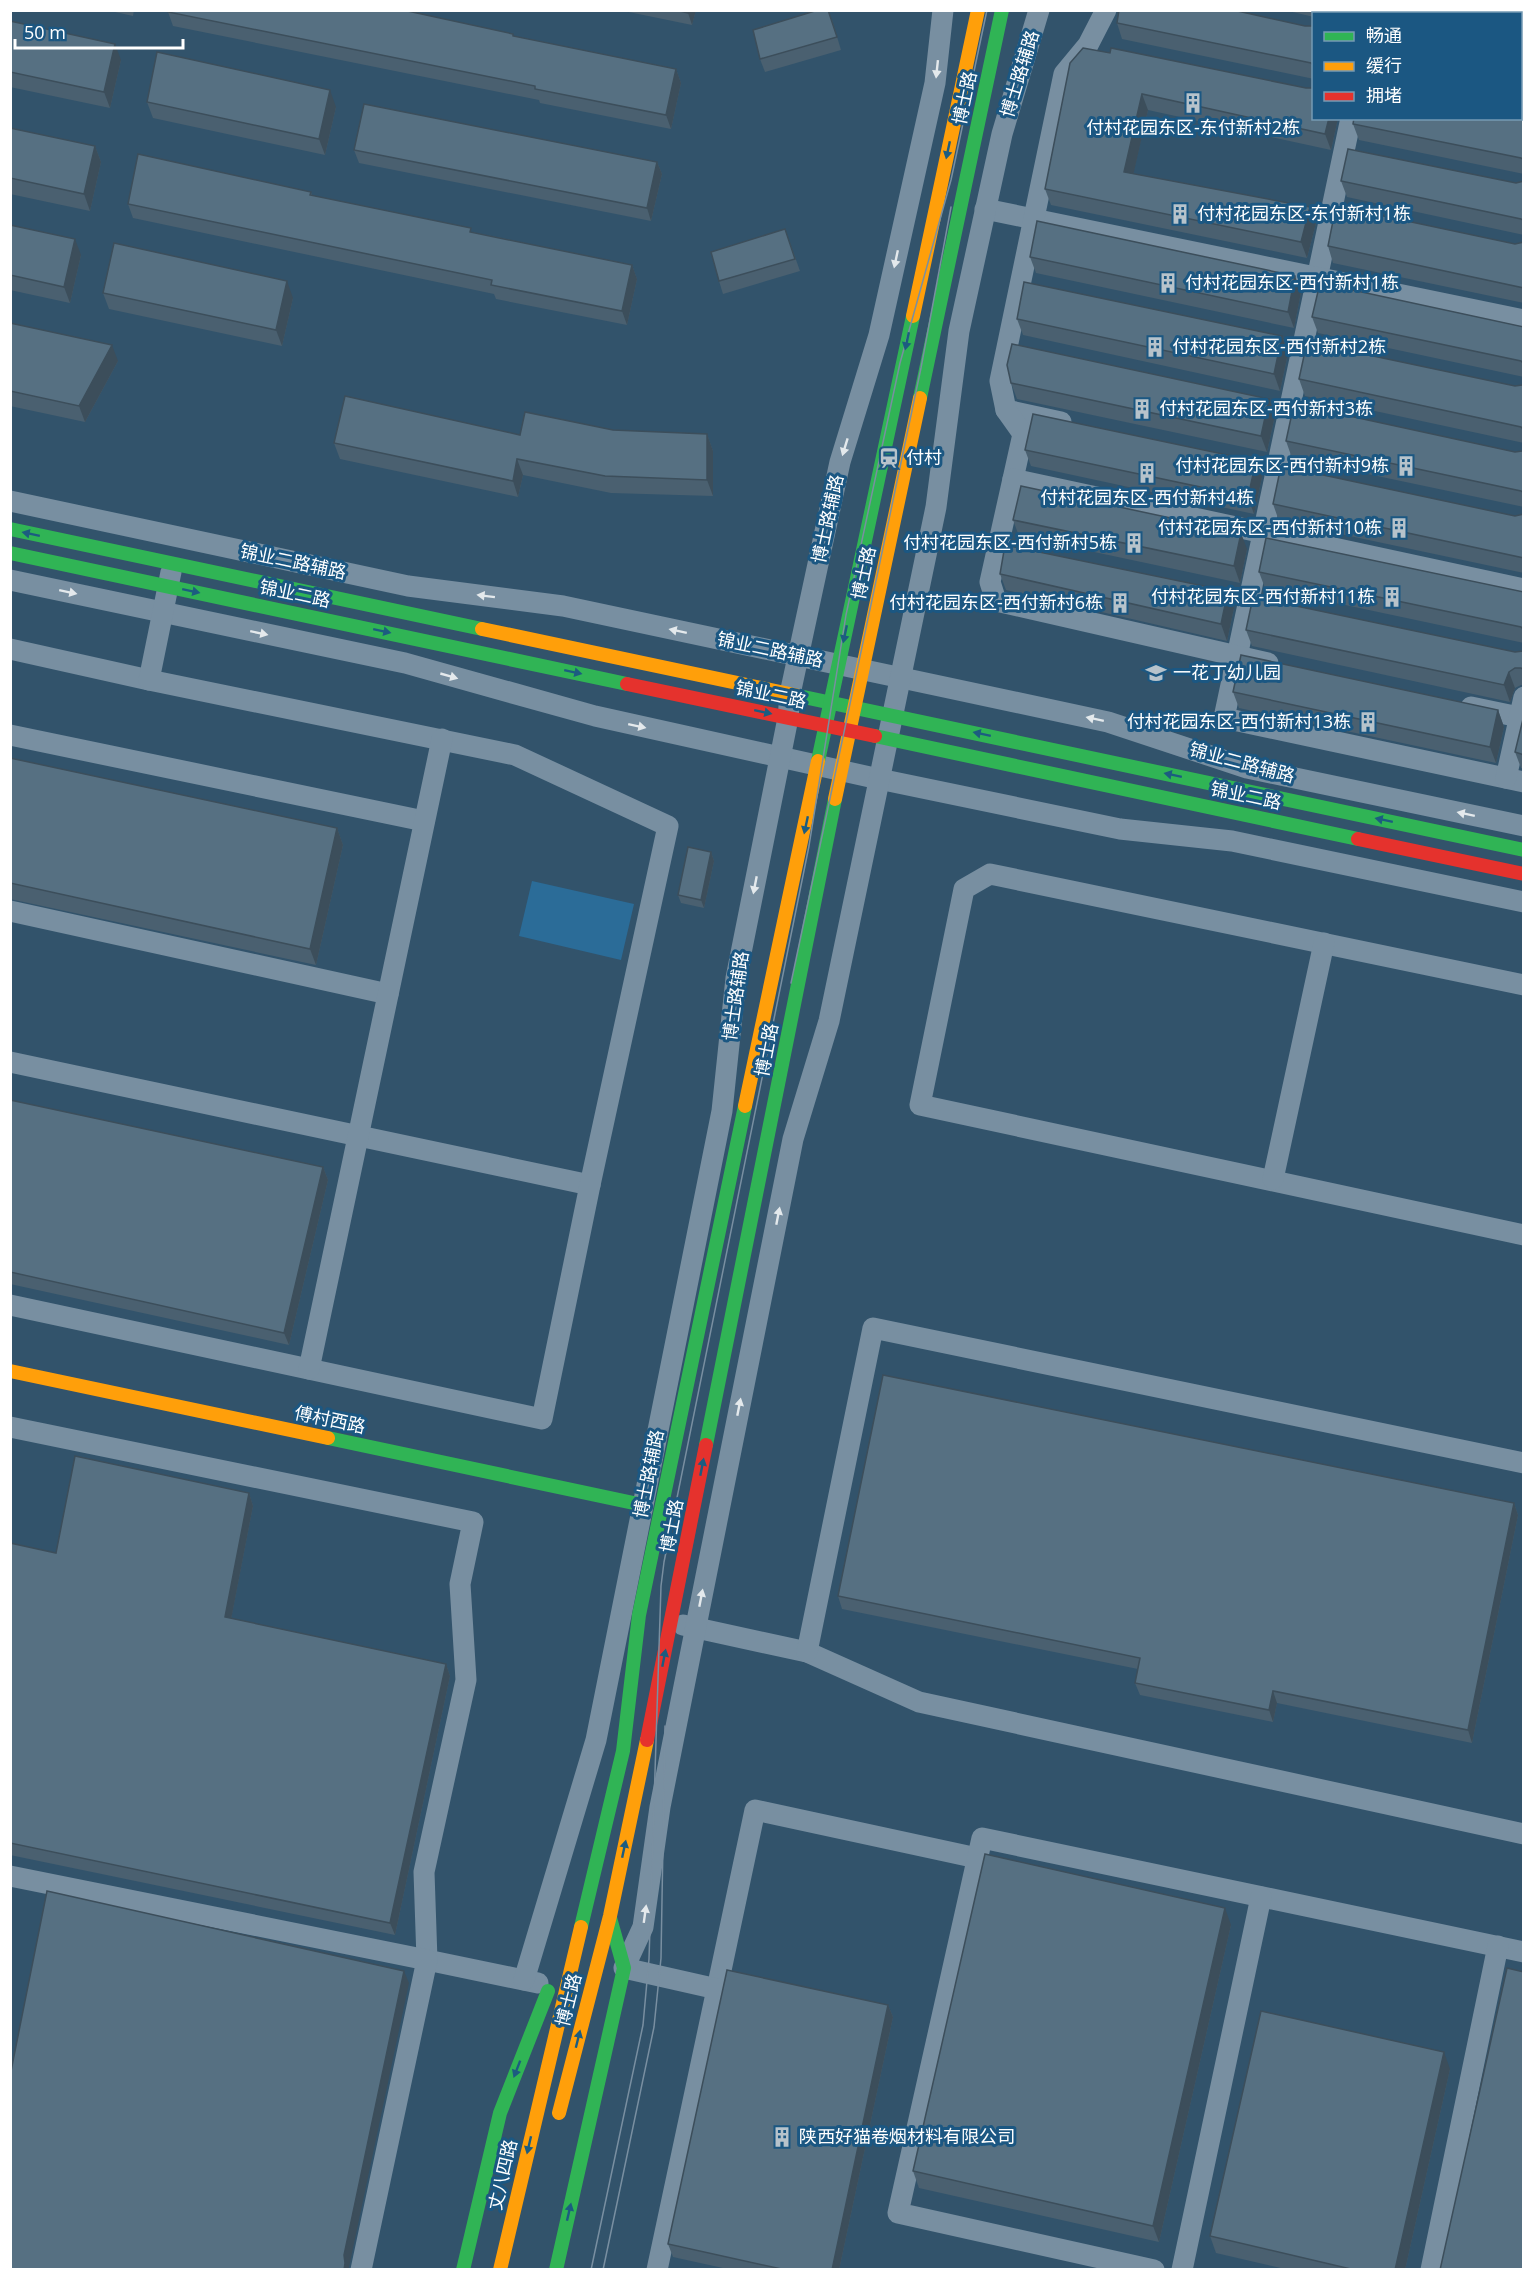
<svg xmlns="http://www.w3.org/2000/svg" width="1534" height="2280" viewBox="0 0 1534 2280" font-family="'Open Sans','Noto Sans SC',sans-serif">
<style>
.green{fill:#2b6c98}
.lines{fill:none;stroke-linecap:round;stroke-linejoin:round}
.street{stroke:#788fa1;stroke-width:21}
.fast{stroke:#30b455;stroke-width:14}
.slow{stroke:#ff9f0a;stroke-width:14}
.jam{stroke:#e5322d;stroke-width:14}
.tram{stroke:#798fa1;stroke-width:1.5}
.wall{fill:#4a6070}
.shaded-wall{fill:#3c4e5b}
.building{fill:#567082;stroke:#3c4e5b;stroke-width:1.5}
.oneway{fill:#e4e9ec}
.oneway2{fill:#1c5c80}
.labels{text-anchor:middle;stroke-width:6;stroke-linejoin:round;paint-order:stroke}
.street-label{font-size:18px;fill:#fff;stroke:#1b5782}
.poi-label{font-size:18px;fill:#fff;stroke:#1b5782;text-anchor:start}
</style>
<rect width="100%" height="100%" fill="#32536b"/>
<polygon class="green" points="532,881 634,904 621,960 519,936"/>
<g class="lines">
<g class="street">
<polyline points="1373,14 1374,10"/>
<polyline points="1520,55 1524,55"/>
<polyline points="1351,118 1224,718 1524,782"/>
<polyline points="985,209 1524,320"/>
<polyline points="1006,410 1061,422"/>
<polyline points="1013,479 1023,434 1006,410 1000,381 1064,74 1088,45 1106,10"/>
<polyline points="10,501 408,586 563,606 949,688 1108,722 1247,768 1524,826"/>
<polyline points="10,580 405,663 595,716 879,779 1120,829 1232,841 1524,902"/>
<polyline points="10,649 149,680"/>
<polyline points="1268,663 996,601 990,582 1013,479 1524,589"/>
<polyline points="1471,707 1524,718"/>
<polyline points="10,735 424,821"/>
<polyline points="1506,778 1524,697"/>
<polyline points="10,911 388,994"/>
<polyline points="1524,985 990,874 964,889 920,1105 1524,1235"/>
<polyline points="10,1062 590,1185"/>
<polyline points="1273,1179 1324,943"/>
<polyline points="10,1305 542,1419 590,1185 668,826 515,755 149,680 171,572"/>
<polyline points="309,1369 442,739"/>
<polyline points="10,1427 473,1522 460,1584 466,1680 424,1872 427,1960 538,1983"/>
<polyline points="683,1625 807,1652 919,1702 1524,1834"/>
<polyline points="807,1652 873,1328 1524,1463"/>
<polyline points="10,1876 427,1960 361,2270"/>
<polyline points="524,1980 596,1740 722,1111 736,978 788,718 790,694 840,462 879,335 935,83 943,10"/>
<polyline points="717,1989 755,1810 977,1858"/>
<polyline points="657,2270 717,1989 624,1968 643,1927 660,1807 793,1139 829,1021 936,507 959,331 1002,134 1039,10"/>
<polyline points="1154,2270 898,2213 982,1838 1524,1952"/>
<polyline points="1182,2270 1261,1897"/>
<polyline points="1431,2270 1498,1946"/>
</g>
<g class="fast">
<polyline points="920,398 1002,10"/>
<polyline points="10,529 482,629"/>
<polyline points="10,553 627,684"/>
<polyline points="799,696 1524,850"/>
<polyline points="875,736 1358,839"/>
<polyline points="818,761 913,316"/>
<polyline points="328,1438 643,1505"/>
<polyline points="706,1445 835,799"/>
<polyline points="581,1927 623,1751 639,1615 745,1106"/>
<polyline points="463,2270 500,2113 548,1991"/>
<polyline points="556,2270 624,1968 610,1918"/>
</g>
<g class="slow">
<polyline points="913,316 978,10"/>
<polyline points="482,629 799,696"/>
<polyline points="835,799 920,398"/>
<polyline points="745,1106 818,761"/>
<polyline points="10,1371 328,1438"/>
<polyline points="559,2113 610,1916 647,1740"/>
<polyline points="500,2270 581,1927"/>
</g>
<g class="jam">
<polyline points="627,684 875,736"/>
<polyline points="1358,839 1524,874"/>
<polyline points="647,1740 706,1445"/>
</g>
<g class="tram">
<polyline points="791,983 921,368 951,207"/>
<polyline points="591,2270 643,2025 649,1959 661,1586 664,1562 809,846 846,615 900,363 951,180 987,10"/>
<polyline points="603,2270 654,2027 661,1958 665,1726"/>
</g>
</g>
<g class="wall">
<polygon points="106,10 134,10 133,16"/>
<polygon points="619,10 696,10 692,25"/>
<polygon points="1284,10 1361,10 1360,14 1314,14 1314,17"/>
<polygon points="1398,10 1524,10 1524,38 1521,37 1521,14 1412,14"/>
<polygon points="168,12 514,36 676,69 681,83 671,129 540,103 539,100 173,26"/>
<polygon points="832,20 841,50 765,72 760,59"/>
<polygon points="10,21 121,60 110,108 10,87"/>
<polygon points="1117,23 1305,26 1313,26 1314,25 1314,79 1122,39"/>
<polygon points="1521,57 1524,58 1524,107 1521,107"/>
<polygon points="1070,63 1338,118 1331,150 1148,110 1133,174 1310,207 1316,223 1307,258 1051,205 1045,189"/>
<polygon points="147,102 336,107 325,155 153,118"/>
<polygon points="1524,114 1524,174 1359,140 1353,124 1521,118"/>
<polygon points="10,128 95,146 101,162 90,211 10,194"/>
<polygon points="354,150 657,162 662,174 651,221 359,163"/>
<polygon points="1341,181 1516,183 1524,181 1524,235 1347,197"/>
<polygon points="311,192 312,196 472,232 632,265 637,279 627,325 496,299 494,294 133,218 128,204"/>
<polygon points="10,225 81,255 70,303 10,290"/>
<polygon points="785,229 800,271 723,294 719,281"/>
<polygon points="1524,242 1524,303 1333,263 1328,246 1515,244"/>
<polygon points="1030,257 1301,292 1294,328 1036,273"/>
<polygon points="103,293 293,298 282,346 109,309"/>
<polygon points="1312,317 1524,327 1524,377 1318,333"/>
<polygon points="1017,319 1282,336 1288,353 1280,391 1023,335"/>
<polygon points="10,323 118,361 85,422 10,406"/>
<polygon points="1299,379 1515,386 1522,385 1524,384 1524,443 1305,396"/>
<polygon points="1011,383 1275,415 1267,452 1017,399"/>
<polygon points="613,430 707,434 713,451 713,496 611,493 523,475 518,497 340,459 334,443"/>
<polygon points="1286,441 1515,452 1522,451 1524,450 1524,507 1292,458"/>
<polygon points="1025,450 1262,477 1254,514 1031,466"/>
<polygon points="1273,504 1515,516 1524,514 1524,573 1279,521"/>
<polygon points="1013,520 1247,549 1240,583 1019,536"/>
<polygon points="1259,572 1524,592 1524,643 1265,588"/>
<polygon points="1000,574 1228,591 1234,608 1227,641 1006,590"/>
<polygon points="1246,630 1515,652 1523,651 1524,650 1524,685 1521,685 1515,688 1510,702 1252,646"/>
<polygon points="1233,692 1498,710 1504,727 1496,763 1239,708"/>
<polygon points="1524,715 1524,769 1521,768 1515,752"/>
<polygon points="10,758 337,828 343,845 316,965 10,899"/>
<polygon points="711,852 714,861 704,908 681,903 678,895"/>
<polygon points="10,1100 323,1167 328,1180 289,1345 10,1284"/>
<polygon points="249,1493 253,1506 231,1619 446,1664 450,1676 395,1935 10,1855 10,1543 56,1553"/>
<polygon points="1514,1503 1518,1515 1472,1743 1277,1703 1273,1722 1140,1695 1135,1683 1138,1669 842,1609 838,1596"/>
<polygon points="1231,1925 1159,2242 919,2188 913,2171"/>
<polygon points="888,2005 893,2017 839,2270 732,2270 673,2257 668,2244"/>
<polygon points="1450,2069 1405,2270 1289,2270 1216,2253 1210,2236"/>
</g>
<g class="shaded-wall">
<polygon points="688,10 696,10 692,25 688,13"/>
<polygon points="1352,10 1361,10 1360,14 1351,14"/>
<polygon points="115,44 121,60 110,108 104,92"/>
<polygon points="676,69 681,83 671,129 666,115"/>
<polygon points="330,90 336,107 325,155 319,139"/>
<polygon points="1142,94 1148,110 1130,189 1124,172"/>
<polygon points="1329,118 1338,118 1331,150 1325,134"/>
<polygon points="95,146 101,162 90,211 84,194"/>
<polygon points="657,162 662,174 651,221 647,208"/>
<polygon points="1310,207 1316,223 1307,258 1301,242"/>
<polygon points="75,239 81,255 70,303 64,287"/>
<polygon points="632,265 637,279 627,325 622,311"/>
<polygon points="1295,276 1301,292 1294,328 1288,312"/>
<polygon points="287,281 293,298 282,346 276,330"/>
<polygon points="1282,336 1288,353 1280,391 1274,374"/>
<polygon points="112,345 118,361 85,422 79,406"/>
<polygon points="1269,399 1275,415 1267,452 1261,436"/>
<polygon points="707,434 713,451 713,496 707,480"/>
<polygon points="517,459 523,475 518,497 513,481"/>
<polygon points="1256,461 1262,477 1254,514 1248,497"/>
<polygon points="1241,533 1247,549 1240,583 1234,566"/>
<polygon points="1228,591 1234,608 1227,641 1221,624"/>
<polygon points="1509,672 1515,688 1510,702 1504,685"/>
<polygon points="1498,710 1504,727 1496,763 1490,747"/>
<polygon points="337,828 343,845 316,965 310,949"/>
<polygon points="711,852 714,861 704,908 701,900"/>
<polygon points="323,1167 328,1180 289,1345 284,1333"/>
<polygon points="249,1493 253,1506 229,1630 225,1617"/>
<polygon points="1514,1503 1518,1515 1472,1743 1468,1730"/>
<polygon points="446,1664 450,1676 395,1935 390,1923"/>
<polygon points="1273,1691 1277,1703 1273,1722 1269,1710"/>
<polygon points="1225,1908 1231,1925 1159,2242 1153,2226"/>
<polygon points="404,1971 409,1983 349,2267 349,2270 344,2270 344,2255"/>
<polygon points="888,2005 893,2017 839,2270 832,2270"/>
<polygon points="1444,2052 1450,2069 1405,2270 1395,2270"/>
</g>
<g class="building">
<polygon points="168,10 403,10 513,34 513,36 676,69 666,115 535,89 535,86 168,12"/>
<polygon points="676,10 688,10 688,13"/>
<polygon points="818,10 828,10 837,37 760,59 753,30"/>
<polygon points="1119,10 1233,10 1305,26 1313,26 1314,25 1314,66 1311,63 1117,23"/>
<polygon points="1320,10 1352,10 1351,14 1320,14"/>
<polygon points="1467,10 1524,10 1524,23 1521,22 1521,14 1481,14"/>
<polygon points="10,21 115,44 104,92 10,72"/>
<polygon points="1083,48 1110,53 1111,48 1306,88 1313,88 1314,87 1314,118 1329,118 1325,134 1142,94 1124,172 1310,207 1301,242 1045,189 1070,63"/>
<polygon points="157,52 330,90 319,139 147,102"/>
<polygon points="1521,57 1524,58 1524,93 1521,91"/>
<polygon points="364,104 657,162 647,208 354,150"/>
<polygon points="1524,114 1524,160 1521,158 1353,124 1354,118 1521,118 1521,115"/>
<polygon points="10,128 95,146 84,194 10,178"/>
<polygon points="1348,149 1516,183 1524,181 1524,221 1521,219 1341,181"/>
<polygon points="138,154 311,192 310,195 471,228 470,232 632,265 622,311 491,285 492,280 128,204"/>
<polygon points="1336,206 1515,244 1524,242 1524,288 1328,246"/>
<polygon points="1037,221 1295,276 1288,312 1030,257"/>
<polygon points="10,225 75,239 64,287 10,275"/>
<polygon points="785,229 795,259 719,281 711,252"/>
<polygon points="114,243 287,281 276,330 103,293"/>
<polygon points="1024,282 1282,336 1274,374 1017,319"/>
<polygon points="1320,283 1524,327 1524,364 1521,361 1312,317"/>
<polygon points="10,323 112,345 79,406 10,391"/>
<polygon points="1307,342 1515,386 1522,385 1524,384 1524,430 1521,427 1299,379"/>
<polygon points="1012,344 1269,399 1261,436 1011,383 1007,365"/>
<polygon points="345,396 520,435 525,412 613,430 707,434 707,480 605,476 517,459 513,481 334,443"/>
<polygon points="1294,404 1515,452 1522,451 1524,450 1524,493 1521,491 1286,441"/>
<polygon points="1033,414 1256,461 1248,497 1025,450"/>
<polygon points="1281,466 1515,516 1524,514 1524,558 1273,504"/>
<polygon points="1021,486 1241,533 1234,566 1013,520"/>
<polygon points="1266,538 1524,592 1524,630 1521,627 1259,572"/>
<polygon points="1005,545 1228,591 1221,624 1000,574"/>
<polygon points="1253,597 1515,652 1523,651 1524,650 1524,670 1521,668 1515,668 1509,672 1504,685 1246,630"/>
<polygon points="1241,655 1498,710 1490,747 1233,692"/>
<polygon points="1524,715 1524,755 1515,752"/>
<polygon points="10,758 337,828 310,949 10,883"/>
<polygon points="688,847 711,852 701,900 678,895"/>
<polygon points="10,1100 323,1167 284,1333 10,1272"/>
<polygon points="883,1375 1514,1503 1468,1730 1273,1691 1269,1710 1135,1683 1140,1658 838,1596"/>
<polygon points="75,1456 249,1493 225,1617 446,1664 390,1923 10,1843 10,1543 56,1553"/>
<polygon points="985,1854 1225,1908 1153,2226 913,2171"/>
<polygon points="47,1891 404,1971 344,2255 345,2263 344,2270 10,2270 10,2076"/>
<polygon points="1507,1968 1524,1972 1524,2270 1440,2270"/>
<polygon points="727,1970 888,2005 832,2270 786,2270 668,2244"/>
<polygon points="1261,2011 1444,2052 1395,2270 1355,2270 1210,2236"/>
</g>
<defs><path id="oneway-solid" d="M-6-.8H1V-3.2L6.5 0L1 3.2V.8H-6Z" transform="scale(1.5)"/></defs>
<g class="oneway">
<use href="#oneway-solid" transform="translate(937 69) rotate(96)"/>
<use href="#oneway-solid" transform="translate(896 259) rotate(102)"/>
<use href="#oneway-solid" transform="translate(845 447) rotate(107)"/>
<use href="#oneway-solid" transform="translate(68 592) rotate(12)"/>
<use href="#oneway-solid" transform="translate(486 596) rotate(-173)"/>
<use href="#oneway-solid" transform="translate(678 631) rotate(-168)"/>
<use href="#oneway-solid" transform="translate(259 633) rotate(12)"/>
<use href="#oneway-solid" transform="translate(449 676) rotate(16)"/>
<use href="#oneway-solid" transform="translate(1095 719) rotate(-168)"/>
<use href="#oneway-solid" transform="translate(637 726) rotate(12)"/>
<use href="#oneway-solid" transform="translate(1466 814) rotate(-168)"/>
<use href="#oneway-solid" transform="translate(755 885) rotate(101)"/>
<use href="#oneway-solid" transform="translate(778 1216) rotate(-79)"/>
<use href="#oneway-solid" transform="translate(739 1407) rotate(-79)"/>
<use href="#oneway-solid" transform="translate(701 1598) rotate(-79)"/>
<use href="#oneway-solid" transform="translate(645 1914) rotate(-82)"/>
</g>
<g class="oneway2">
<use href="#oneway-solid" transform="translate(948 150) rotate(102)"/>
<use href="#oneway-solid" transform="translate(907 341) rotate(102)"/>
<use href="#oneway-solid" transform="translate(31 534) rotate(-168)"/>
<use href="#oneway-solid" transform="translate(191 591) rotate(12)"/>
<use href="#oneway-solid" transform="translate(382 631) rotate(12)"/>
<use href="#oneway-solid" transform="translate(845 634) rotate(102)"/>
<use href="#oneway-solid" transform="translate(573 672) rotate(12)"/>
<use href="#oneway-solid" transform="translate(763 712) rotate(12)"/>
<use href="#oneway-solid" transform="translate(982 734) rotate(-168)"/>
<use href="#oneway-solid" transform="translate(1173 775) rotate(-168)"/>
<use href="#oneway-solid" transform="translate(1384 820) rotate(-168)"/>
<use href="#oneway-solid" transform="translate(806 825) rotate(102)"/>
<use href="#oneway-solid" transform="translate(702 1467) rotate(-79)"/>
<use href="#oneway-solid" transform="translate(664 1658) rotate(-79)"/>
<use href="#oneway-solid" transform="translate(624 1849) rotate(-78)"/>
<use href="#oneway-solid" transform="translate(578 2039) rotate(-76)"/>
<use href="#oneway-solid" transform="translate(517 2069) rotate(111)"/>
<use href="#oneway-solid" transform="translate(529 2145) rotate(103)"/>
<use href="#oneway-solid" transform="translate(569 2212) rotate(-77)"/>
</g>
<defs>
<g id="building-bare" transform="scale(1.62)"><path d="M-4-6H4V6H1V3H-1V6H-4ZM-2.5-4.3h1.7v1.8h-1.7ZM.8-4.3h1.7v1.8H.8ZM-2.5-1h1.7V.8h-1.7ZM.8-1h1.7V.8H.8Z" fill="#b7c3cb" stroke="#1b5782" stroke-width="2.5" paint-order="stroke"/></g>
<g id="station-bare" transform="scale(1.62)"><path d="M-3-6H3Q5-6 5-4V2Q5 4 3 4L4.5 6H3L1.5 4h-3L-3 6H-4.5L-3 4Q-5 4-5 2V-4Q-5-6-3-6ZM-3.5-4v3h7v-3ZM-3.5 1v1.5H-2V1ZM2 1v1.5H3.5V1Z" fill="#b7c3cb" stroke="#1b5782" stroke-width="2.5" paint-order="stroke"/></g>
<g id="school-bare" transform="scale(1.62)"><path d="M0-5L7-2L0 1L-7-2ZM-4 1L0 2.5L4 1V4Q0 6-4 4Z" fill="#b7c3cb" stroke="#1b5782" stroke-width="2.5" paint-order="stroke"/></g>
</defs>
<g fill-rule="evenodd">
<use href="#building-bare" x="1193" y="103"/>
<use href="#building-bare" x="1180" y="214"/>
<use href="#building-bare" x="1168" y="283"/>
<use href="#building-bare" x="1155" y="347"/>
<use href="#building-bare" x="1142" y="409"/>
<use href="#station-bare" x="889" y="458"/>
<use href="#building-bare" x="1406" y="466"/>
<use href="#building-bare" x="1147" y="473"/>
<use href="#building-bare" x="1399" y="528"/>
<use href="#building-bare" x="1134" y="543"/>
<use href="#building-bare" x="1392" y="597"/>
<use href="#building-bare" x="1120" y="603"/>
<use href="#school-bare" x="1156" y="673"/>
<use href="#building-bare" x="1368" y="722"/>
<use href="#building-bare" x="782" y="2137"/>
</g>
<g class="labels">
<g class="street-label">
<text transform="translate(1020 74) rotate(-73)" y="6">博士路辅路</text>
<text transform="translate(965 98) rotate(-78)" y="6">博士路</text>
<text transform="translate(828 519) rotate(-78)" y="6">博士路辅路</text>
<text transform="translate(293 562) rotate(12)" y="6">锦业二路辅路</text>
<text transform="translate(864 573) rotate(-78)" y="6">博士路</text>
<text transform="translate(295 594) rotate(12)" y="6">锦业二路</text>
<text transform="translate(770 650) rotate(12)" y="6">锦业二路辅路</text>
<text transform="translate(771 695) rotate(12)" y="6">锦业二路</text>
<text transform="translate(1242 763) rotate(15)" y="6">锦业二路辅路</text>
<text transform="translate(1246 796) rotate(12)" y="6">锦业二路</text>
<text transform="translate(736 996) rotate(-82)" y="6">博士路辅路</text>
<text transform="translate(767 1050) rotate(-79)" y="6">博士路</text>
<text transform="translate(330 1420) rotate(12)" y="6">傅村西路</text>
<text transform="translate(649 1474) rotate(-79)" y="6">博士路辅路</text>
<text transform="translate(672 1526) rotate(-79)" y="6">博士路</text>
<text transform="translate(569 2000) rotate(-76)" y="6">博士路</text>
<text transform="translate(503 2175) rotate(-77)" y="6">丈八四路</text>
</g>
<g class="poi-label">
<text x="1193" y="134" text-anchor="middle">付村花园东区-东付新村2栋</text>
<text x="1197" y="220">付村花园东区-东付新村1栋</text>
<text x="1185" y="289">付村花园东区-西付新村1栋</text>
<text x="1172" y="353">付村花园东区-西付新村2栋</text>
<text x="1159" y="415">付村花园东区-西付新村3栋</text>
<text x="906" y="464">付村</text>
<text x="1389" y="472" text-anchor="end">付村花园东区-西付新村9栋</text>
<text x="1147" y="504" text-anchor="middle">付村花园东区-西付新村4栋</text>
<text x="1382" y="534" text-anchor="end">付村花园东区-西付新村10栋</text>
<text x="1117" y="549" text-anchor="end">付村花园东区-西付新村5栋</text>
<text x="1375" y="603" text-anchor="end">付村花园东区-西付新村11栋</text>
<text x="1103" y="609" text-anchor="end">付村花园东区-西付新村6栋</text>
<text x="1173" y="679">一花丁幼儿园</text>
<text x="1351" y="728" text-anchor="end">付村花园东区-西付新村13栋</text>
<text x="799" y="2143">陕西好猫卷烟材料有限公司</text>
</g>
</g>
<rect width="1534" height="2280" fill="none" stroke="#ffffff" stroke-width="24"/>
<rect x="1312" y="12" width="210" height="108" fill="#1b5782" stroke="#769ab4" stroke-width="1.5"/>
<rect x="1324" y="32" width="30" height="9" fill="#30b455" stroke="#769ab4" stroke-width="1.5"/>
<text x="1366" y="42" font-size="18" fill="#ffffff">畅通</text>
<rect x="1324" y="62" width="30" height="9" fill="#ff9f0a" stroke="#769ab4" stroke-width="1.5"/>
<text x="1366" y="72" font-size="18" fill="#ffffff">缓行</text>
<rect x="1324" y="92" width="30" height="9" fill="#e5322d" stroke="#769ab4" stroke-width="1.5"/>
<text x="1366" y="102" font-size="18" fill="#ffffff">拥堵</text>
<path d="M15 39v9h168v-9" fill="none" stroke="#ffffff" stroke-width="3"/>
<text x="24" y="39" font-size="18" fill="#ffffff" stroke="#1b5782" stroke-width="4.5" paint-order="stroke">50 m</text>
</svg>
